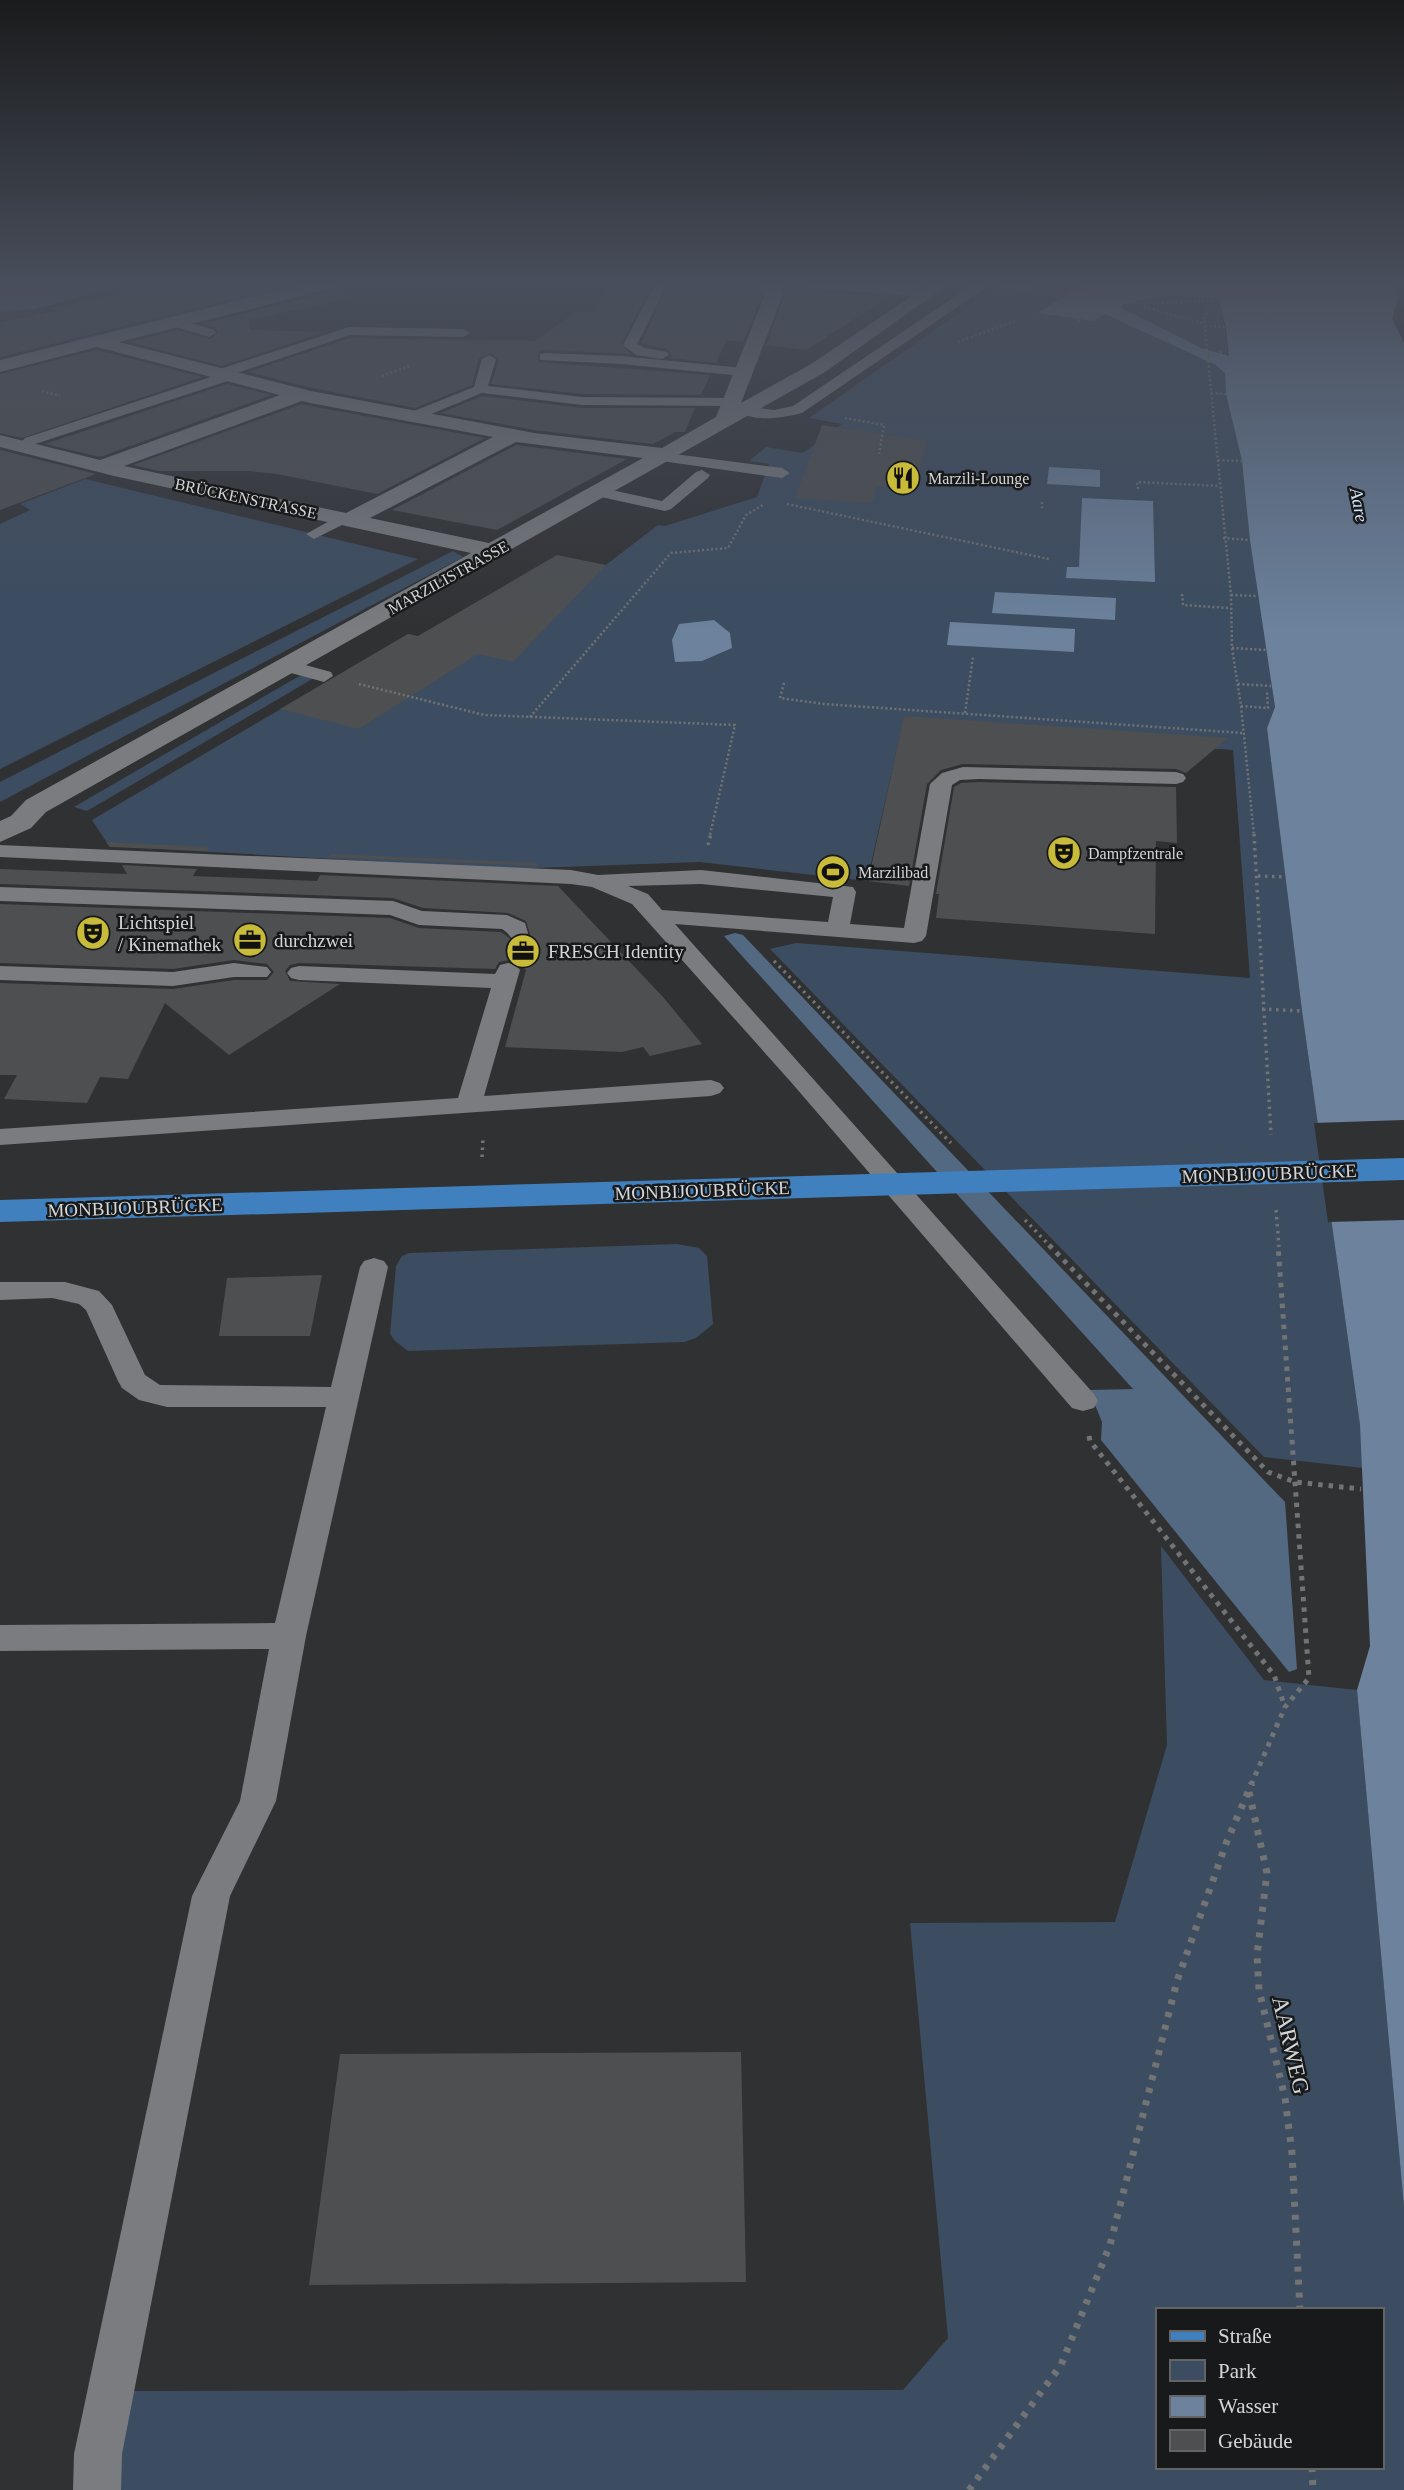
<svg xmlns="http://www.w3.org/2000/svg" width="1404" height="2490" viewBox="0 0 1404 2490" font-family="Georgia,serif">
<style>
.green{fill:#3c4d61;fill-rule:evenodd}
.forest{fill:#536881}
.water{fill:#6c829d;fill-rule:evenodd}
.pier{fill:#303133}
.building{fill:#4d4f51}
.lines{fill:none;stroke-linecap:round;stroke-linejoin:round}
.path-far3{stroke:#727375;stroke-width:2.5;stroke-dasharray:2 2.5;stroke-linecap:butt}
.path-far2{stroke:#727375;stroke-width:3.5;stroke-dasharray:2.5 4.5;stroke-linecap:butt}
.path-far1{stroke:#727375;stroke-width:5;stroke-dasharray:4.5 6;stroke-linecap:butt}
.path{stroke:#727375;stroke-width:7;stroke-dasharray:5 8;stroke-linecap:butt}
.lane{fill:#7a7c7f;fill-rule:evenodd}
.street{fill:#7a7c7f;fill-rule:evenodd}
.primary{fill:#4180be;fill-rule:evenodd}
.labels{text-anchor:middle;stroke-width:5;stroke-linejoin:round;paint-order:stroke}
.far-poi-label{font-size:16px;fill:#d4d5d6;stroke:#18191a;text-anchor:start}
.far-street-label{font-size:16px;fill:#d4d5d6;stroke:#18191a}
.far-water-label{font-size:18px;font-style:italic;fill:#d4e4f7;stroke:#18191a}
.poi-label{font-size:19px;fill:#d4d5d6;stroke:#18191a;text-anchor:start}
.street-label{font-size:19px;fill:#d4d5d6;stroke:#18191a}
.near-street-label{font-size:23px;fill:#d4d5d6;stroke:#18191a}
</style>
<rect width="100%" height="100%" fill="#303133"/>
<g class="green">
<polygon points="310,281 323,281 74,342 67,342"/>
<polygon points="1005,281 1217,281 1229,356 1225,373 1226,394 1242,461 1275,707 1267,728 1302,1011 1360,1425 1363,1468 1264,1457 770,949 796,943 1250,978 1233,750 902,727 867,881 699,862 507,869 109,846 92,820 408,634 508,657 590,577 658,525 665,526 757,497 769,464 749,461 766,447 802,453 807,450 842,424 809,418"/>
<polygon points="85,479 418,559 0,769 0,524 30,510 20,504"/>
<polygon points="453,551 463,557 0,802 0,782"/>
<polygon points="301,675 314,678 87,811 74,807"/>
<polygon points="677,1244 699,1248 707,1256 713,1324 696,1338 684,1342 408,1351 395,1341 390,1334 396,1266 402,1256 409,1253"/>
<path d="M1161,1546L1264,1680L1357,1690L1404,2207V2490H106L130,2391L903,2390L948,2338L910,1923L1115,1922L1167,1745ZM1157,2310H1381V2467H1157Z"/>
</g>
<g class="forest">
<polygon points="56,281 139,281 35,309 0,312 0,282"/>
<polygon points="735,933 743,935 1285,1502 1297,1669 1289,1672 1101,1440 1102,1422 1089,1390 1133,1389 724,936"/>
</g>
<g class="water">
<path d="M1089,281H1393L1398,297L1392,319L1404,343V2207L1357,1690L1370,1646L1360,1425L1302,1011L1267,728L1275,707L1250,540L1242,461L1226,394L1225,373L1216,365L1105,314L1093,321L1038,313ZM1162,295L1219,298L1226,328L1229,356L1201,348L1121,308V305Z"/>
<polygon points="1049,467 1100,470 1100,487 1047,484"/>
<polygon points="1082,498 1153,501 1155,582 1066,578 1067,567 1079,567"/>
<polygon points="995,592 1116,598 1115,620 992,613"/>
<polygon points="714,620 730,633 732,648 702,661 675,662 672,640 679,624"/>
<polygon points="950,622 1075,629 1074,652 947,645"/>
</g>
<polygon class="pier" points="1404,1120 1404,1220 1328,1222 1314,1123"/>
<g class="building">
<polygon points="96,281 305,281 0,357 0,322 59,311 52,308 122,294"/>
<polygon points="617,281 654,281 621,344 631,354 544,350 538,352 538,362 710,375 701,395 582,394 491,384 499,360 490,353 479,358 472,385 415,408 312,388 248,372 350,338 535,341 575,312 595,312 605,290"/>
<polygon points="671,281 753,281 761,297 743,342 726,340 716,363 669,358 672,356 667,349 641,343"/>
<polygon points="345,288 346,299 249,320 250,330 324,332 222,366 130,342 177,330 210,339 218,332 215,327 202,324"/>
<polygon points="783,290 801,290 888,297 806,350 766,345 784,298"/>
<polygon points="97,350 202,377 22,438 0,433 0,374"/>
<polygon points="227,384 271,395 100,457 45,444"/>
<polygon points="482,396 582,408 695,408 685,432 675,432 653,444 534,430 441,413"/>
<polygon points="302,404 310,406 485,438 377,494 277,474 249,471 159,471 133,465"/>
<polygon points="822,425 927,441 914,488 877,486 872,503 795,498"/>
<polygon points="516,445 627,459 497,530 392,510"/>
<polygon points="0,450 96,474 0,510"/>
<polygon points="557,555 606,565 513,662 478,654 359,729 280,709 408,634 418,636"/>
<polygon points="904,716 1228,738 1186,773 1176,769 963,764 941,770 927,784 909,886 868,881"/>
<polygon points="979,782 1176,787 1177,843 1156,841 1155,934 936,918 939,894 936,894 954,787 961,783"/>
<polygon points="106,842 209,847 207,851 110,847"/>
<polygon points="330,854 536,863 539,866 329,857"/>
<polygon points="122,865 197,869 193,876 317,881 320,875 558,886 663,997 702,1044 650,1056 643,1047 622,1052 505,1047 526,970 509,960 499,962 495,969 299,963 290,965 285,971 290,981 340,984 229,1055 165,1003 128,1079 100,1077 87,1103 4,1099 17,1075 0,1075 0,983 173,989 234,980 267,980 274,972 267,964 234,960 173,969 0,963 0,904 390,918 419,928 501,932 515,942 525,941 530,934 526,921 508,913 423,908 393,898 0,884 0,869 127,874"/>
<polygon points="322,1275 310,1336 219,1336 227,1278"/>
<polygon points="741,2052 746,2282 309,2285 340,2054"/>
</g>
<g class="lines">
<g class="path-far3">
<polyline points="1068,295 1135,304"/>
<polyline points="1063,296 1086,281"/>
<polyline points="1135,304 1212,301 1204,318 1231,595 1232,648 1241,706 1254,835"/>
<polyline points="1144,307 1205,324"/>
<polyline points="1078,321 1081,319"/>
<polyline points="1205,326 1227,327"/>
<polyline points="958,342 1018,320"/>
<polyline points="1208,356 1219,355 1222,350"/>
<polyline points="382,376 410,366"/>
<polyline points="42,391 60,396"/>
<polyline points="1211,393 1226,394"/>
<polyline points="845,418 884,425 879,454"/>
<polyline points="1218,460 1242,461"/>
<polyline points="1138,489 1137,482 1219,486"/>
<polyline points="1042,502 1042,508"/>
<polyline points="787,504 1049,559"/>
<polyline points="1223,538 1250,540"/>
<polyline points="1182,594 1183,605 1229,608"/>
<polyline points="1231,595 1258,596"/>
<polyline points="1232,648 1267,650"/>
<polyline points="784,683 780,698 824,704 1243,733"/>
<polyline points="359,684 484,715 735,725 710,835"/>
<polyline points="1238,684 1271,686"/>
<polyline points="1241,706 1268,708 1267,691"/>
<polyline points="965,713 973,657"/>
<polyline points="530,717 671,553 728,548 746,515 763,505"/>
</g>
<g class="path-far2">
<polyline points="1254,834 1271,1135"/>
<polyline points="708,845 711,834"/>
<polyline points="1258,876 1285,877"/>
<polyline points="774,961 951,1143"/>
<polyline points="1262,1009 1302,1011"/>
<polyline points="482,1157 483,1139"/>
<polyline points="1276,1210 1279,1247"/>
<polyline points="1025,1220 1051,1247"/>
</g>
<g class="path-far1">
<polyline points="1049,1245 1268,1472 1295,1482 1361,1489"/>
<polyline points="1089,1436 1090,1441 1274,1675 1285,1707"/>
<polyline points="1251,1785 1285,1707 1309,1678 1278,1245"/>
</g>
<g class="path">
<polyline points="1249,1792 1267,1873 1257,1955 1259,1990 1285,2098 1292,2153 1300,2310"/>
<polyline points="1312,2467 1313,2490"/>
<polyline points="969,2490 1061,2365 1110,2245 1177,1981 1227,1841 1252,1783"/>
</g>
<g class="lane">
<polygon points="657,281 669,281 637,344 645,348 667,352 669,355 662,359 636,355 623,345"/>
<path d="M978,281C996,281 1024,278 1038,288L1032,292L988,286L802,413C783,418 752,423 737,410L744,406L774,410L793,406Z"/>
<polygon points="171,317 214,330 216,333 209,337 166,324 166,318"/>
<polygon points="349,327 463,329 470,333 463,337 350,335 234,374 234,379 35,444 25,444 22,441 25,438 214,376 214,371"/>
<polygon points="545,353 621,356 743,368 750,372 743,376 621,364 540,360 540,354"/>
<polygon points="489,355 496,359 488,386 582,397 731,398 738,402 731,406 582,405 482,393 419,419 409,419 407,416 409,413 474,387 482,359"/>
<polygon points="659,452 782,468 790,473 782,478 654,460 651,457"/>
<polygon points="702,470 710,475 708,478 671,509 665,511 592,495 590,492 598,487 662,501 696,472"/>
<polygon points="342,514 350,519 348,522 314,539 306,534"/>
<polygon points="287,660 331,672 333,676 324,682 280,670 278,666"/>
<path d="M963,767L1176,772L1183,774L1186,778L1183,782L1176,784L979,779L960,780L952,785L926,936L922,941L914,943L675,924L1094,1394L1098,1401L1094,1408L1083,1411L1072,1408L790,1081L632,904L592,887L571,884L0,857V845L571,870L598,875L701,870L853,887L856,892L850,924L904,928L930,784L942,773ZM701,884L833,897L828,922L662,910L648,894L628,886Z"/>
<path d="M0,887L393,901L422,911L507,915L525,923L528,933L525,938C507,942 513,935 502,929L419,925L390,915L0,901Z"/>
<polygon points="234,963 267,967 271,972 267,977 234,977 173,986 0,980 0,966 173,972"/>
<polygon points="508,963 516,965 520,970 484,1096 711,1080 720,1083 724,1088 720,1093 711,1096 0,1145 0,1129 458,1098 491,988 299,980 291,978 287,973 291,968 299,966 495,974 500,965"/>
<polygon points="374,1258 384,1261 388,1267 306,1636 276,1801 230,1896 122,2454 121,2490 73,2490 74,2454 192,1896 240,1801 269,1649 0,1651 0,1625 275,1623 326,1407 167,1407 139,1400 122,1388 118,1381 86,1310 79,1304 52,1298 0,1300 0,1282 65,1282 99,1291 112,1305 145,1375 160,1385 331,1387 360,1267 364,1261"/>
</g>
<path class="street" d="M317,281H347L345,285L119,342L311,391L534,433L662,448L716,417L764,297V292L755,281H859L925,287L933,281H953L825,372L46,812L31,828L0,842V821L11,816L26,800L471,553L114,476L0,447V435L100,460L280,395L97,347L0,372V360ZM801,287L912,296L811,364L741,403L782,297L780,288ZM302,401L310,403L493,437L346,513L124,466ZM516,442L643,458L489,543L370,518Z"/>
<polygon class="primary" points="1404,1158 1404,1180 0,1222 0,1200"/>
</g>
<linearGradient id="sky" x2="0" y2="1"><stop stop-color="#1a1b1c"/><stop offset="0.45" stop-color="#484e5b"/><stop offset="1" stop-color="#484e5b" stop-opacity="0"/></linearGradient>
<rect width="1404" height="630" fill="url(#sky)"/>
<defs>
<g id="restaurant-disc" transform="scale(1.75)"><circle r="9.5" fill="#c9bb3a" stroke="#18191a"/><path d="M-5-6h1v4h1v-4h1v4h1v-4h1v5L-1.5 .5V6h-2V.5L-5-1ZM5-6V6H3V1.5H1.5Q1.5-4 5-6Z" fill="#111"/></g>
<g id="theatre-disc" transform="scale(1.75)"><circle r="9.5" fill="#c9bb3a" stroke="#18191a"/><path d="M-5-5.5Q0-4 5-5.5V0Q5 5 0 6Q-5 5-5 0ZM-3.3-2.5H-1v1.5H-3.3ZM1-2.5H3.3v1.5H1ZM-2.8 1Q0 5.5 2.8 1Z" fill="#111"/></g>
<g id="stadium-disc" transform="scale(1.75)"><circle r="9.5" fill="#c9bb3a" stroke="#18191a"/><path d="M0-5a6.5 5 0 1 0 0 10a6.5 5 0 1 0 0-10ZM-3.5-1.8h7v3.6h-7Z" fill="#111"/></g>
<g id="office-disc" transform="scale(1.75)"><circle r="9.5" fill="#c9bb3a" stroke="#18191a"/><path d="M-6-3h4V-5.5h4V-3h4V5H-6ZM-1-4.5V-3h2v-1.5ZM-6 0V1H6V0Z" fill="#111"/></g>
</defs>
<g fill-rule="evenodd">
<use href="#restaurant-disc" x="903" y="478"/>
<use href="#theatre-disc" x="1064" y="853"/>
<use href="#stadium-disc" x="833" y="872"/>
<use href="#theatre-disc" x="93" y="933"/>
<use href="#office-disc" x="250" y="940"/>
<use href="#office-disc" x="523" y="951"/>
</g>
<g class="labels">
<g class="far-poi-label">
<text x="928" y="484">Marzili-Lounge</text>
<text x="1088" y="859">Dampfzentrale</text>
<text x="858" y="878">Marzilibad</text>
</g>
<g class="far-street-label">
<text transform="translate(246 498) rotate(12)" y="6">BRÜCKENSTRASSE</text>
<text transform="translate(448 577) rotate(-29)" y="6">MARZILISTRASSE</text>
</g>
<g class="far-water-label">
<text transform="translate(1359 505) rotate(79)" y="6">Aare</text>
</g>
<g class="poi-label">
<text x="118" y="929">Lichtspiel<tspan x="118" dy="22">/ Kinemathek</tspan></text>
<text x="274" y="947">durchzwei</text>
<text x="548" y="958">FRESCH Identity</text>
</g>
<g class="street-label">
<text transform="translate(1269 1173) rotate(-2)" y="7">MONBIJOUBRÜCKE</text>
<text transform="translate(702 1190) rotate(-2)" y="7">MONBIJOUBRÜCKE</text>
<text transform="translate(135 1207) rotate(-2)" y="7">MONBIJOUBRÜCKE</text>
</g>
<g class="near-street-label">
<text transform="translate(1291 2045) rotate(77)" y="8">AARWEG</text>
</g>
</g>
<rect x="1156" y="2308" width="228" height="161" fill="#18191a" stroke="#636465" stroke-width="2"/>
<rect x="1170" y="2331" width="35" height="10" fill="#4180be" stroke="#636465" stroke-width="2"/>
<text x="1218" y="2343" font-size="21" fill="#d4d5d6">Straße</text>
<rect x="1170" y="2360" width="35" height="21" fill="#3c4d61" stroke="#636465" stroke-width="2"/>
<text x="1218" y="2378" font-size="21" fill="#d4d5d6">Park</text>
<rect x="1170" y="2396" width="35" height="21" fill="#6c829d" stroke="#636465" stroke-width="2"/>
<text x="1218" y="2413" font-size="21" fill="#d4d5d6">Wasser</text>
<rect x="1170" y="2430" width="35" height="21" fill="#4d4f51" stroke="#636465" stroke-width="2"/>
<text x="1218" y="2448" font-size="21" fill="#d4d5d6">Gebäude</text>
</svg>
